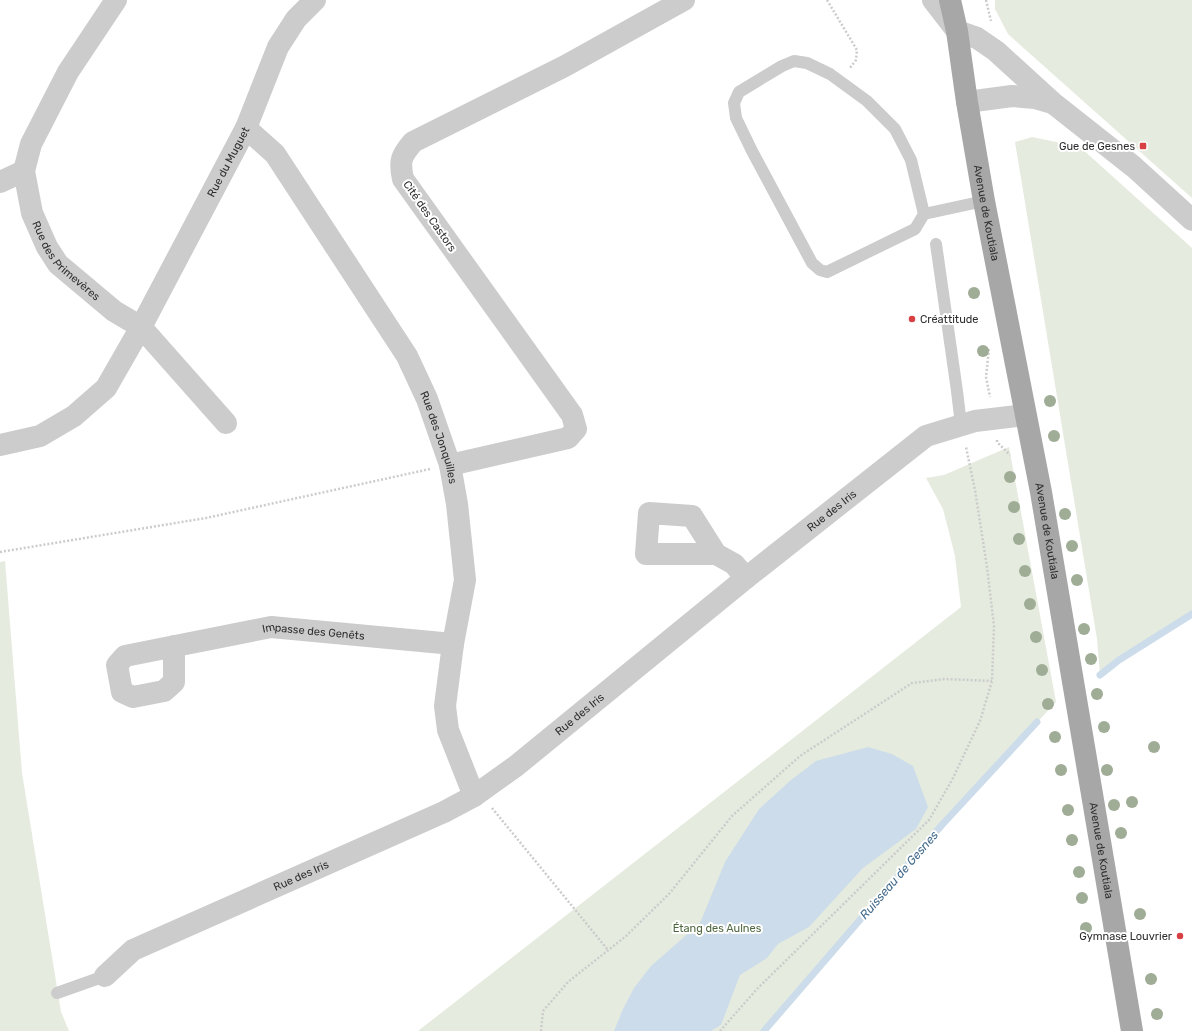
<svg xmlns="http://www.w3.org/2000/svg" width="1192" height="1031" viewBox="0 0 1192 1031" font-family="Rubik,sans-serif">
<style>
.green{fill:#e5ebde}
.water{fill:#ccdcea}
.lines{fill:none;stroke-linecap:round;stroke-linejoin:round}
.stream{stroke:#ccdcea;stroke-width:7}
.path{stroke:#ccc;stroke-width:2.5;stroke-dasharray:2 2;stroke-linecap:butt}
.service{stroke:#ccc;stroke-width:12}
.minor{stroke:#ccc;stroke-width:22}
.tertiary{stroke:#ccc;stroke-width:22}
.primary{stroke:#a7a7a7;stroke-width:22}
.tree{fill:#9fac96}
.poi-dot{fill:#d83f42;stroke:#fff;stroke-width:1.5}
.labels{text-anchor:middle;stroke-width:4;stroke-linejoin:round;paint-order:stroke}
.poi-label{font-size:11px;fill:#2f2f2f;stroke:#fff;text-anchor:end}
.street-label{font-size:11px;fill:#2f2f2f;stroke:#fff}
.park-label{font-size:11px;fill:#506840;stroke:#fff}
.water-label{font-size:12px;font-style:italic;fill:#436b8c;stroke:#fff}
</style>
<rect width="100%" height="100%" fill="#fff"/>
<g class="green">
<polygon points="995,0 1192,0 1192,198 1008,34 995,9"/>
<polygon points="1032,137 1080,147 1192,248 1192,613 1119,660 1100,675 1097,639 1015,142"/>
<polygon points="1009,447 1056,702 941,826 764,1031 418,1031 961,607 955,556 943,509 926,478 944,475"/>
<polygon points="5,561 22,773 61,1012 69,1031 0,1031 0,562"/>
</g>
<polygon class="water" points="868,747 892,754 913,766 928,807 916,829 863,868 809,927 778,944 767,958 740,975 721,1025 711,1031 614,1031 623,1009 634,988 651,966 700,923 725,862 759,809 791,780 816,761"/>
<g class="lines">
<g class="stream">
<polyline points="1100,675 1119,660 1192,614"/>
<polyline points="764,1031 941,826 1037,722"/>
</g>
<g class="path">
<polyline points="827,0 857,50 856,60 850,68"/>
<polyline points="986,0 991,21"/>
<polyline points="989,349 986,377 990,397"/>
<polyline points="997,440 997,442 1010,455"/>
<polyline points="0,552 206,518 430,469"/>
<polyline points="492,808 608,950"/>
<polyline points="541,1031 543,1011 568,982 626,936 669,894 732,816 800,756 912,683 944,679 992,681"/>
<polyline points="720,1031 757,989 929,820 952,780 980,721 992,681 994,626 987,567 975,490 966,447"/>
</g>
<g class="service">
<polyline points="924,214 911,160 895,129 867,101 830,74 807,63 794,61 782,66 739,92 734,103 736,118 752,151 812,263 820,270 827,272 915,229 924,214 984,201"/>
<polyline points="936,244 957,391 961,425"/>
<polyline points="57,993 105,976"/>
</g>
<g class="minor">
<path id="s1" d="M116,0L68,72L31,144L24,171L32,213L47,247L58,264L114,311L141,327L226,423"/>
<path id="s2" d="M246,128L275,154L407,356L427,399L450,465L457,504L465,580L453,644L445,706L448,730L474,796"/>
<polyline points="0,182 24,171"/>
<path id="s3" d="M0,445L40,436L74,416L106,388L141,327L246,128L278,47L296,19L315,0"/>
<path d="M450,465L568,438L576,429L572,415L403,179C399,161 401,156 413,142L565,66L684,0"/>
<polyline points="716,554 646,554 649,513 692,516 716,554 734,564 746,578"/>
<path id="s4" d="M174,646V682L164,691L133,697L122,692L117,665L125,656L271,627L453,644"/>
<path id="s5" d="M105,976L133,950L444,812L474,796L516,766L746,578L926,436L975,421L1025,415"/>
</g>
<g class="tertiary">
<polyline points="933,0 957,31 977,38 996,51 1053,103 1134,167 1192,220"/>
<polyline points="967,102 1012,96 1035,98 1052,103"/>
</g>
<path class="primary" id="s6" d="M950,0L957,31L967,102L984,201L1041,492L1132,1031"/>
</g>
<g class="tree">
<circle cx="974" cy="293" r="6"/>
<circle cx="983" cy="351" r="6"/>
<circle cx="1050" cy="401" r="6"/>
<circle cx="1054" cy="436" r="6"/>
<circle cx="1010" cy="477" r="6"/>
<circle cx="1014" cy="507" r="6"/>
<circle cx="1065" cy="514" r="6"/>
<circle cx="1019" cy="539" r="6"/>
<circle cx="1072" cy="546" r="6"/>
<circle cx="1025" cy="571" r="6"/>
<circle cx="1077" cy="580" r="6"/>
<circle cx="1030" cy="604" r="6"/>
<circle cx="1084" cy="629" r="6"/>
<circle cx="1036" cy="637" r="6"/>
<circle cx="1091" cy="659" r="6"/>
<circle cx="1042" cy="670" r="6"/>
<circle cx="1097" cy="694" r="6"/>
<circle cx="1048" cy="704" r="6"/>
<circle cx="1104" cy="727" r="6"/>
<circle cx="1055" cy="737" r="6"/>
<circle cx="1154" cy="747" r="6"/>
<circle cx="1061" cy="770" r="6"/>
<circle cx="1107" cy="770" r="6"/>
<circle cx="1132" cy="802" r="6"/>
<circle cx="1114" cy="805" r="6"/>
<circle cx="1068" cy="810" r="6"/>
<circle cx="1121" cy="833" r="6"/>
<circle cx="1072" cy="840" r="6"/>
<circle cx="1079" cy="872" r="6"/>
<circle cx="1082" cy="898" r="6"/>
<circle cx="1140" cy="914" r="6"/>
<circle cx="1086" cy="928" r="6"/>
<circle cx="1151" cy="979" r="6"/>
<circle cx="1157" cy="1014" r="6"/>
</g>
<g class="poi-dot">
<rect x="1139" y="142" width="8" height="8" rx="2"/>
<circle cx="912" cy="319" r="4"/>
<circle cx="1180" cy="936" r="4"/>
</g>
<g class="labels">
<g class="poi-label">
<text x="1135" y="150">Gue de Gesnes</text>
<text x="920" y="323" text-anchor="start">Créattitude</text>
<text x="1172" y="940">Gymnase Louvrier</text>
</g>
<g class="street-label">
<text dy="4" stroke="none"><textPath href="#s3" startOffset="380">Rue du Muguet</textPath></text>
<text dy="4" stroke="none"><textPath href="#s6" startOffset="216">Avenue de Koutiala</textPath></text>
<text transform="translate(430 216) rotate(55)" y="4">Cité des Castors</text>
<text dy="4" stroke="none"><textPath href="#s1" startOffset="298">Rue des Primevères</textPath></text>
<text dy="4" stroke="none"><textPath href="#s2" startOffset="368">Rue des Jonquilles</textPath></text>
<text dy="4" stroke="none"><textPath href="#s5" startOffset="870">Rue des Iris</textPath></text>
<text dy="4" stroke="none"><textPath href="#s6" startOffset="540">Avenue de Koutiala</textPath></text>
<text dy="4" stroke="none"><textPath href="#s4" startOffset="324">Impasse des Genêts</textPath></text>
<text dy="4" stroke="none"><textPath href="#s5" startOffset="546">Rue des Iris</textPath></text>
<text dy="4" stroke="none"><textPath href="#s6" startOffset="864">Avenue de Koutiala</textPath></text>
<text dy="4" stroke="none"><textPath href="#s5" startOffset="222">Rue des Iris</textPath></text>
</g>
<g class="park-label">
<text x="717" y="932">Étang des Aulnes</text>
</g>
<g class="water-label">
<text transform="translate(899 875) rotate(-49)" y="4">Ruisseau de Gesnes</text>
</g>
</g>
</svg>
